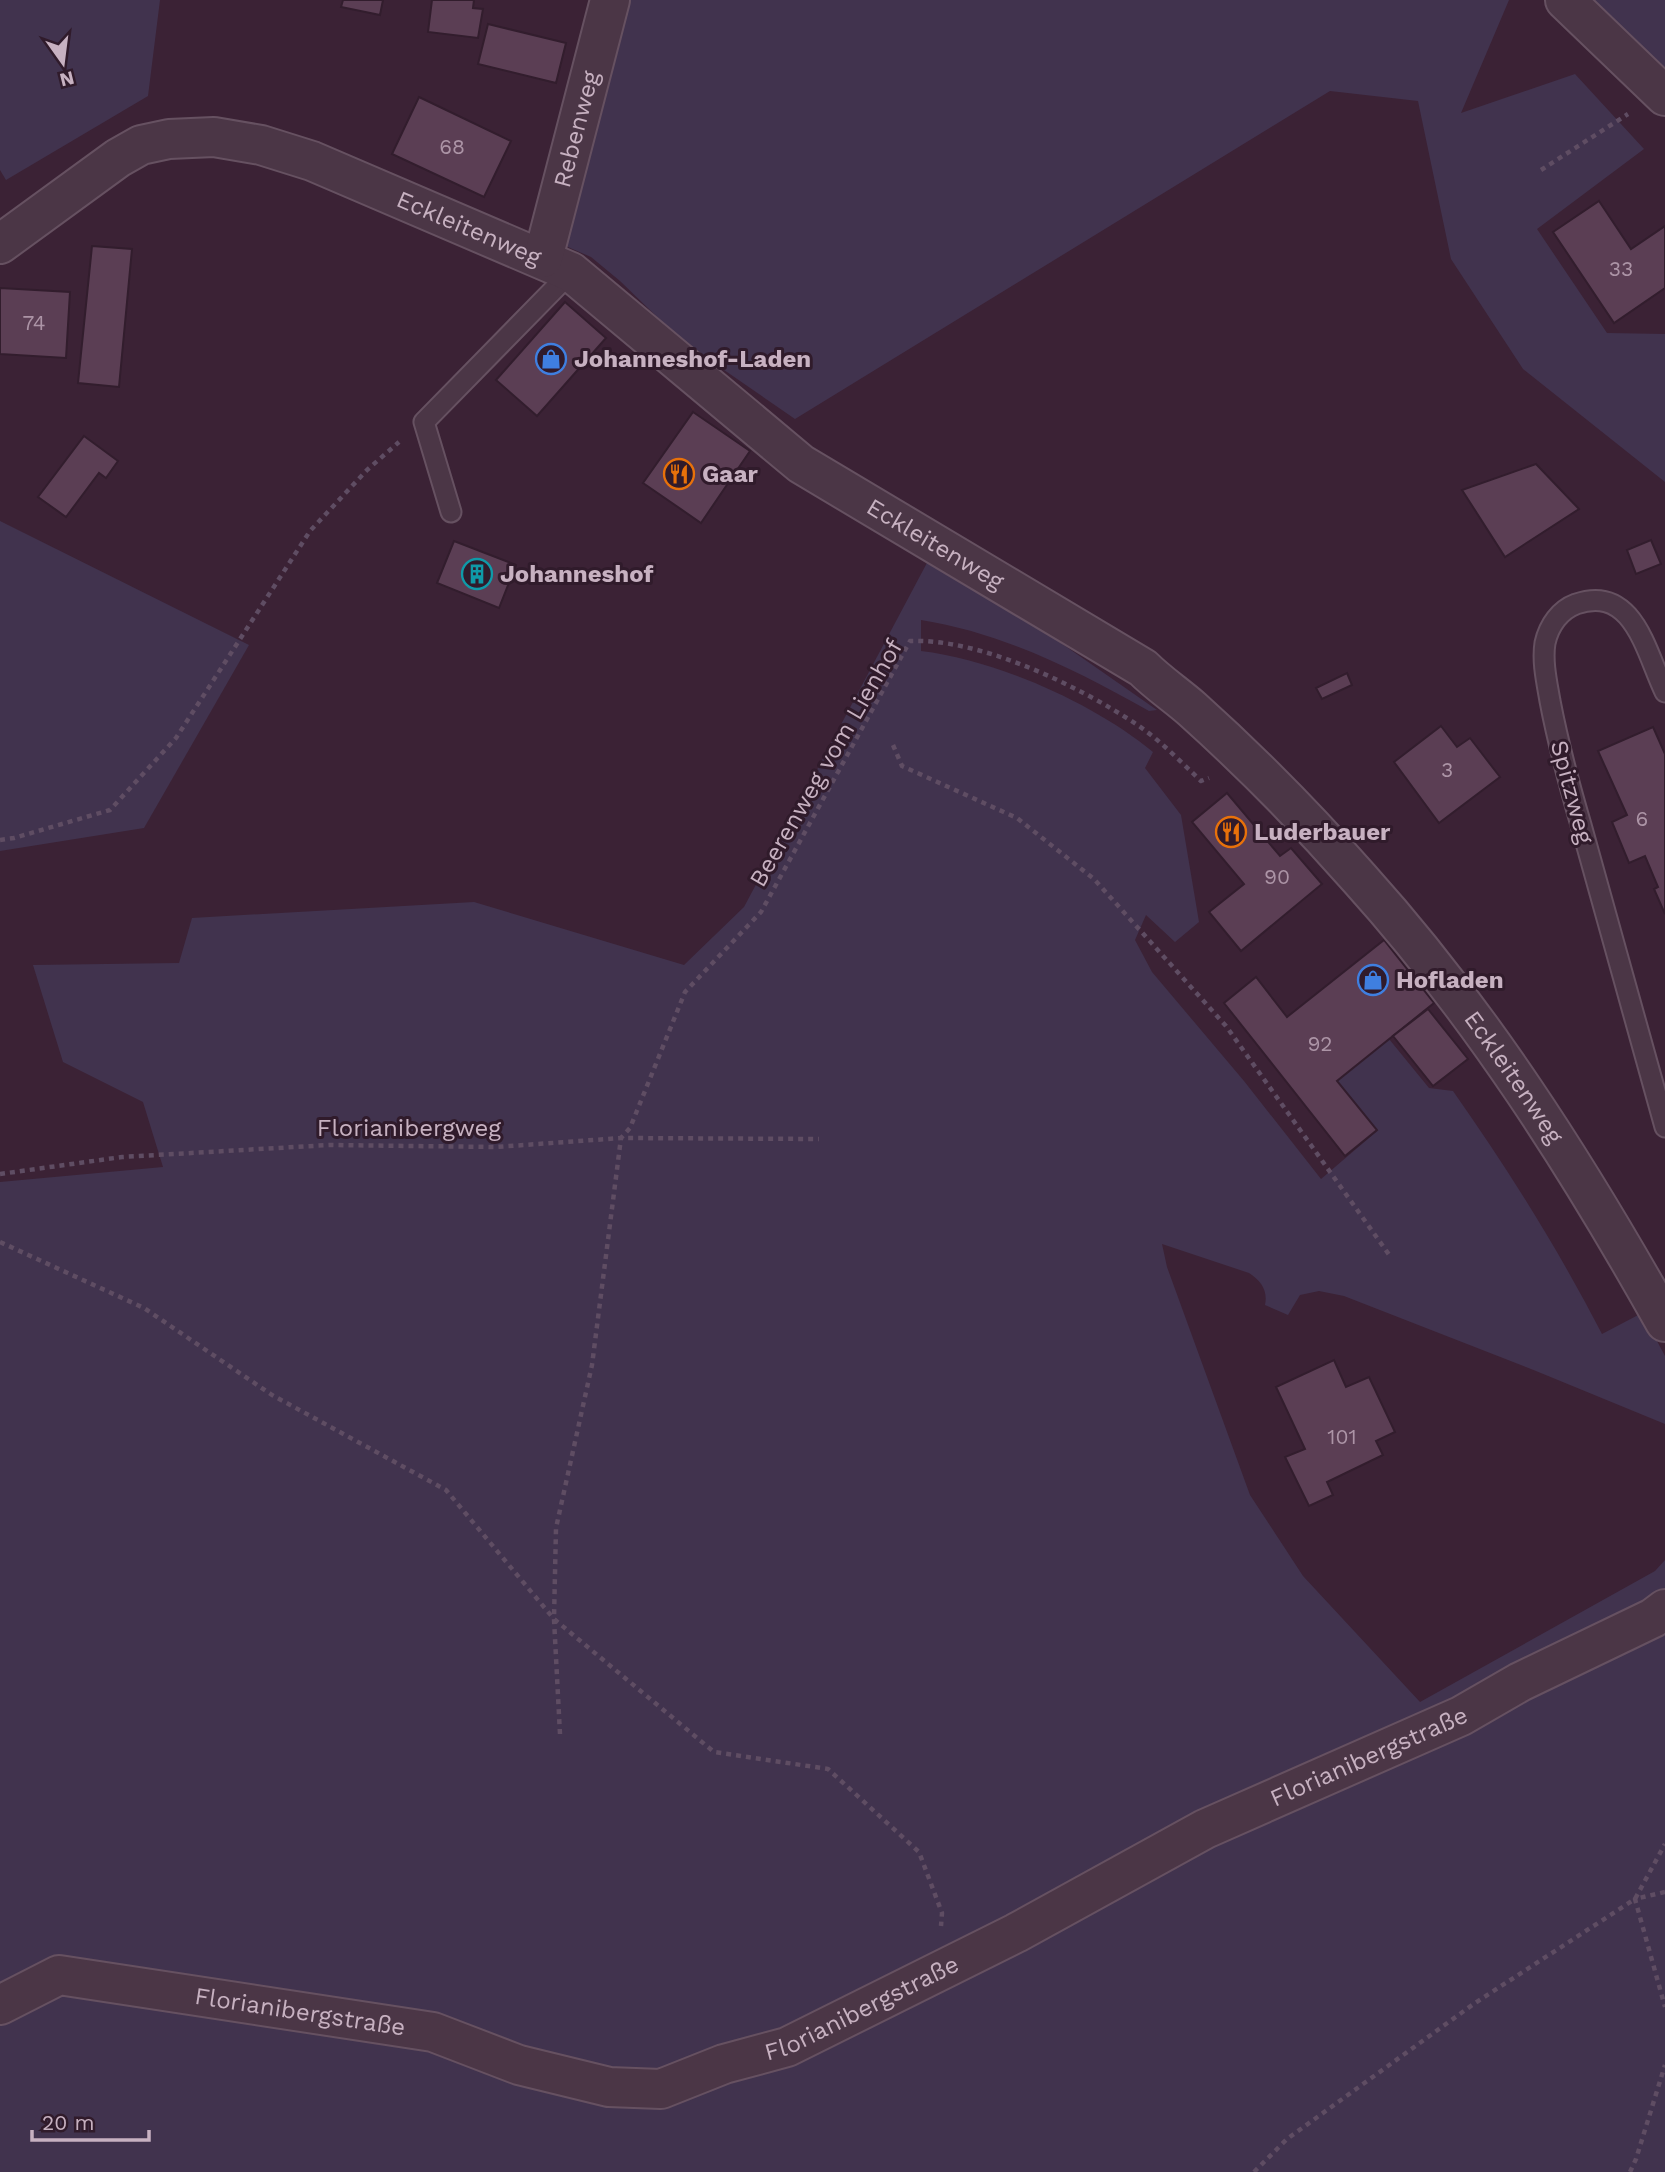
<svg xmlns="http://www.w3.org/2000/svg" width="1665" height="2172" viewBox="0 0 1665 2172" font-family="'Work Sans',sans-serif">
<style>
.green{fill:#41334e}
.building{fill:#5b3e54;stroke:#321d2d;stroke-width:2}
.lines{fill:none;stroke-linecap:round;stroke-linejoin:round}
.service-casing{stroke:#665161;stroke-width:23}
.minor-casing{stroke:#665161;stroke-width:42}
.path{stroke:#5f4d63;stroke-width:4.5;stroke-dasharray:5 5;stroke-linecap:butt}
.service{stroke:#4b3646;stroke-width:19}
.minor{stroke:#4b3646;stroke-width:38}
.labels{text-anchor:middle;stroke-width:6;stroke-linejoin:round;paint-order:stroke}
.number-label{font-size:21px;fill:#ac94a6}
.street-label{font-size:24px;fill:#c7b1c1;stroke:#301b2b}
.poi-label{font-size:24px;font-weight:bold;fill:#c7b1c1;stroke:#301b2b;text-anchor:start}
</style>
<rect width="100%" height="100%" fill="#3b2235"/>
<g class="green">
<polygon points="0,0 160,0 148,96 6,180 0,170"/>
<polygon points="624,0 1509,0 1461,113 1575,74 1644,149 1537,229 1607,333 1665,334 1665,482 1523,369 1451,259 1418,101 1330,91 795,419 682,341 620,281 591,257 561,244"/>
<polygon points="1587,0 1665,0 1665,68"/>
<polygon points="0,521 249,645 144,828 0,851"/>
<path d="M928,561L1048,634L1157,710L1149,711C1078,671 1003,633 921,620V651C997,660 1095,704 1153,752L1145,768L1181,815L1199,922L1175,942L1146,915L1135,940L1152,972L1244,1081L1321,1179L1377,1131L1337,1081L1389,1039L1429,1088L1453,1091C1508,1169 1558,1249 1602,1334L1642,1313L1665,1356V1424L1536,1371L1344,1296L1319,1291L1300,1295L1288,1315L1265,1305C1268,1290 1261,1281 1249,1273L1162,1244L1167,1267L1250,1495L1303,1576L1420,1702L1655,1571L1665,1560V2172H0V1182L163,1167L143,1102L63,1062L33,965L179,963L192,918L474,902L684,965L744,907Z"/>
</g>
<g class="building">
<polygon points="343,0 383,0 380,15 341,7"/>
<polygon points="432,0 474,0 473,8 483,9 478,38 428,32"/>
<polygon points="488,24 566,43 556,83 478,64"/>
<polygon points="419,97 511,141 484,197 392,154"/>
<polygon points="1599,201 1631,249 1665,226 1665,288 1614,323 1553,232"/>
<polygon points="92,246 132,249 119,387 78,383"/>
<polygon points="0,288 70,292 66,358 0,354"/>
<polygon points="565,302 606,338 537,416 496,380"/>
<polygon points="693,412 750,451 701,523 643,483"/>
<polygon points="84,436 118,461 106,478 99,473 66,517 38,497"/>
<polygon points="1536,464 1579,509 1505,557 1462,490"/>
<polygon points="1651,540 1661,564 1636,574 1627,550"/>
<polygon points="454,541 516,565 499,608 437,583"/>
<polygon points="1347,673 1352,685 1322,699 1316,688"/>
<polygon points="1441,726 1457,747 1470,738 1500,777 1439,823 1394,762"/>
<polygon points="1653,727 1665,754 1665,914 1654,889 1658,887 1645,856 1629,863 1612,822 1627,815 1598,751"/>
<polygon points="1227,793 1280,856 1291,848 1322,884 1241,951 1209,912 1244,884 1192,822"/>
<polygon points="1384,940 1434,1003 1337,1081 1377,1130 1345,1156 1224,1003 1256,977 1287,1017"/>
<polygon points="1428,1009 1468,1059 1433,1086 1393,1036"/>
<polygon points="1334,1360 1346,1387 1369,1377 1395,1432 1376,1441 1383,1455 1327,1482 1333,1495 1309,1506 1285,1457 1305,1449 1276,1387"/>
</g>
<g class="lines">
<g class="service-casing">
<g id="service">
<polyline points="451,512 424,422 571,272"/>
<path d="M1665,692C1646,653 1634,584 1576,604C1560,610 1549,625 1545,643C1542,662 1547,683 1550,701C1558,743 1569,784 1581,825C1609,926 1637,1026 1665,1127"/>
</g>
</g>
<g class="minor-casing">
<g id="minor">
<polyline points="1565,0 1665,96"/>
<path id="s1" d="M0,244L118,158L141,145L169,139L214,137L261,145L312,161L571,272L801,464L1143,668C1158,683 1176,695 1192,709C1251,762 1307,819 1359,878C1480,1012 1577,1165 1665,1322"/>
<path id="s2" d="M543,258L610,0"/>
<path id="s3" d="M0,2005L59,1975L433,2032L519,2065L609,2087L661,2089L724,2064L787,2047L1016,1933L1205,1829L1461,1716L1520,1682L1653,1618L1665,1609"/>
</g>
</g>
<g class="path">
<polyline points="1541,170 1628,114"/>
<polyline points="893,745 902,766 1017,818 1094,879 1226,1026 1390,1256"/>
<polyline points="0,840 14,838 110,810 176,738 310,531 367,470 399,442"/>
<polyline points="0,1174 122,1157 329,1145 496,1147 621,1138 819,1139"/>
<polyline points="0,1242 144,1308 272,1395 446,1490 554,1619 714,1752 828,1769 919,1852 942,1913 941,1926"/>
<path d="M560,1734L554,1619L556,1528L592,1365L621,1138L630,1128L685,992L761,912L910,641C980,638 1079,686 1136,724C1160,740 1181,762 1201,781L1209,778"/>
<polyline points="1665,1892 1635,1899 1665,2007"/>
<polyline points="1254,2172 1287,2139 1475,2003 1635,1899 1665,1844"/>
<polyline points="1630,2172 1636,2159 1665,2065"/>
</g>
<use href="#service" class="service"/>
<use href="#minor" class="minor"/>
</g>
<defs>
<g id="shop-ring" transform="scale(1.575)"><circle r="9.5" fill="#301b2b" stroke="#3f7fe0" stroke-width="1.5"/><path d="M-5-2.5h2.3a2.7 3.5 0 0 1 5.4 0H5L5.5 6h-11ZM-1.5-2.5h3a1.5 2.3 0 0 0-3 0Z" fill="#3f7fe0"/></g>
<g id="restaurant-ring" transform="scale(1.575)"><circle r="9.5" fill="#301b2b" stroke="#e8710a" stroke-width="1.5"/><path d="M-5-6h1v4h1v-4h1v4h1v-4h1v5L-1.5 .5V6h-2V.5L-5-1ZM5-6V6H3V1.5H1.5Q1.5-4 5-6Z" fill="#e8710a"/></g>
<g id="building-ring" transform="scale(1.575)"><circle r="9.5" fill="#301b2b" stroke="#0f9aa8" stroke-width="1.5"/><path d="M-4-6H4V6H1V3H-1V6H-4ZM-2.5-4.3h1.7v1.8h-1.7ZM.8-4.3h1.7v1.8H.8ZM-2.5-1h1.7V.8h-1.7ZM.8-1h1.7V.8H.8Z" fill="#0f9aa8"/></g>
</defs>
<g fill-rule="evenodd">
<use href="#shop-ring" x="551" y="359"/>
<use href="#restaurant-ring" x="679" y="474"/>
<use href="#building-ring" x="477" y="574"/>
<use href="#restaurant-ring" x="1231" y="832"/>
<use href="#shop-ring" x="1373" y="980"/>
</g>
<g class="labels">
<g class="number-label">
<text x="452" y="154">68</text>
<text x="1621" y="276">33</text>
<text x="34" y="330">74</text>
<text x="1447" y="777">3</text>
<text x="1642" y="826">6</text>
<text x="1277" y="884">90</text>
<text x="1320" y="1051">92</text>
<text x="1342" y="1444">101</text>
</g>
<g class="street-label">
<text dy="8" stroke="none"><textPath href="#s2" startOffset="133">Rebenweg</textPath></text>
<text dy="8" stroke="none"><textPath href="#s1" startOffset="518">Eckleitenweg</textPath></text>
<text dy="8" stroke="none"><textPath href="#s1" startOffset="1085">Eckleitenweg</textPath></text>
<text transform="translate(826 763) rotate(-60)" y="8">Beerenweg vom Lienhof</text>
<text transform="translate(1572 792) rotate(75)" y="8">Spitzweg</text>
<text dy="8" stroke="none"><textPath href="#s1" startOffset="1881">Eckleitenweg</textPath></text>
<text x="409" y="1136">Florianibergweg</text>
<text dy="8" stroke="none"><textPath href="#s3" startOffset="1465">Florianibergstraße</textPath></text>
<text dy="8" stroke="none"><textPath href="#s3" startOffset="898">Florianibergstraße</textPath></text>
<text dy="8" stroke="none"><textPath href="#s3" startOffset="310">Florianibergstraße</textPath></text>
</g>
<g class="poi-label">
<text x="574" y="367">Johanneshof-Laden</text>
<text x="702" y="482">Gaar</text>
<text x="500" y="582">Johanneshof</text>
<text x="1254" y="840">Luderbauer</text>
<text x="1396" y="988">Hofladen</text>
</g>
</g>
<g transform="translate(63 63) rotate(166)" stroke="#301b2b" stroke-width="5" paint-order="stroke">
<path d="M0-5L12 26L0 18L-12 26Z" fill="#c7b1c1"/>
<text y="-10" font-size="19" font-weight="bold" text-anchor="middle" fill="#c7b1c1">N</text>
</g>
<path d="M32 2130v10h117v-10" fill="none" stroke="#c7b1c1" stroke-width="3.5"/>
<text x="42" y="2130" font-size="21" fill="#c7b1c1" stroke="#301b2b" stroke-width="5" paint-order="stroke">20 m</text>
</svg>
